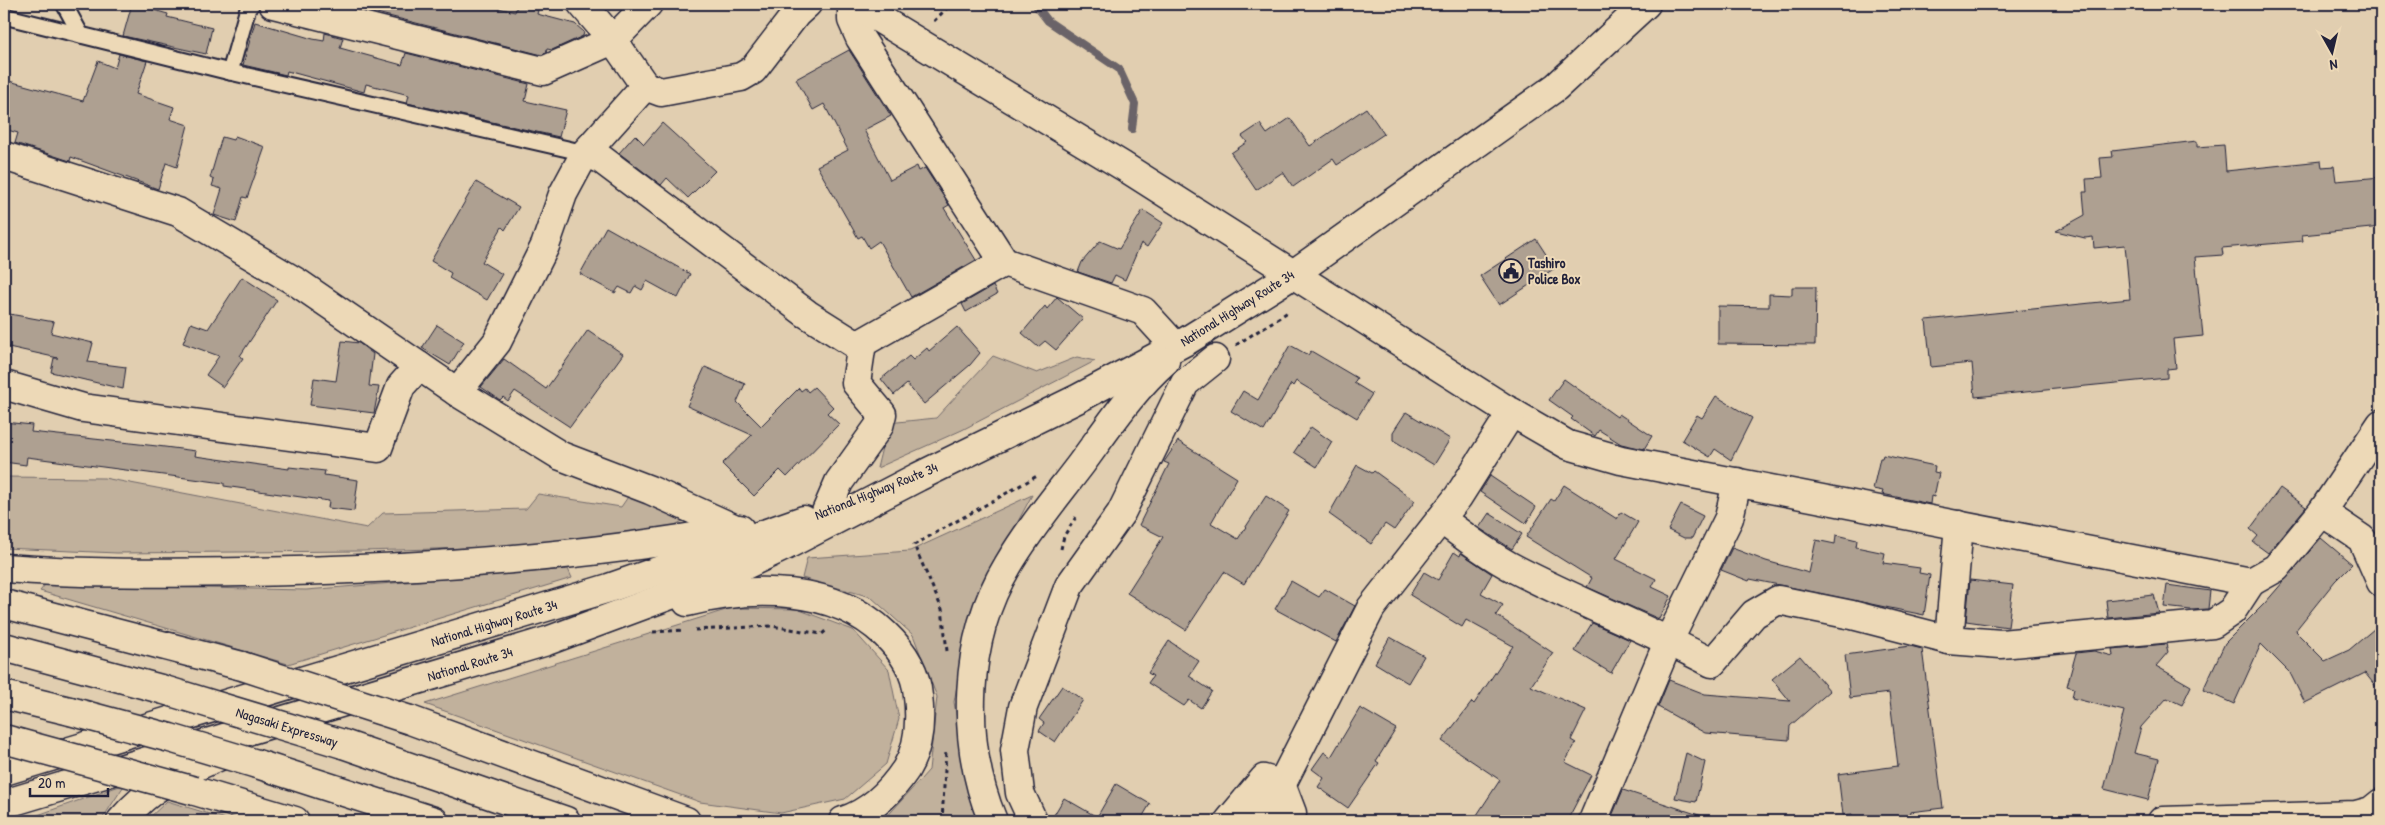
<svg xmlns="http://www.w3.org/2000/svg" width="2385" height="825" viewBox="0 0 2385 825" font-family="'Patrick Hand',sans-serif">
<style>
.green{fill:#c1b19c;stroke:#726a6c}
.lines{fill:none;stroke-linecap:round;stroke-linejoin:round}
.stream{stroke:#6a6367;stroke-width:8}
.building{fill:#aea091;stroke:#22223b}
.lane-casing{stroke:#22223b;stroke-width:19}
.street-casing{stroke:#22223b;stroke-width:31}
.highway-casing{stroke:#22223b;stroke-width:31}
.path{stroke:#22223b;stroke-width:3;stroke-dasharray:4 4;stroke-linecap:butt}
.lane{stroke:#edd9b7;stroke-width:15}
.street{stroke:#edd9b7;stroke-width:28}
.highway{stroke:#edd9b7;stroke-width:28}
.highway-bridge-casing{stroke:#22223b;stroke-width:31;stroke-linecap:butt}
.highway-bridge{stroke:#edd9b7;stroke-width:28}
.labels{text-anchor:middle;stroke-width:4;stroke-linejoin:round;paint-order:stroke}
.poi-label{font-size:14px;font-weight:bold;fill:#22223b;stroke:#edd9b7;text-anchor:start}
.street-label{font-size:14px;fill:#22223b;stroke:#edd9b7}
</style>
<rect width="100%" height="100%" fill="#e1ceb0"/>
<filter id="ink" filterUnits="userSpaceOnUse"><feTurbulence type="fractalNoise" baseFrequency=".02" numOctaves="2"/><feDisplacementMap in="SourceGraphic" scale="10" xChannelSelector="R" yChannelSelector="G"/><feConvolveMatrix kernelMatrix="1 2 1 2 8 2 1 2 1" color-interpolation-filters="sRGB"/></filter>
<g filter="url(#ink)">
<g class="green">
<polygon points="993,356 1037,373 1077,357 1095,361 962,430 877,468 888,423 936,418"/>
<polygon points="4,477 104,478 367,528 383,513 526,509 538,494 621,507 632,491 692,516 660,533 505,547 362,551 117,553 4,548"/>
<polygon points="1032,495 971,610 954,702 970,798 979,821 883,821 929,770 937,697 913,635 871,597 802,578 807,558 910,551"/>
<polygon points="568,569 572,578 288,664 40,591 45,585 306,590"/>
<polygon points="732,608 797,609 853,630 889,670 899,719 886,764 845,799 781,813 700,802 425,704"/>
<polygon points="125,784 101,821 21,821"/>
<polygon points="167,801 226,819 229,821 146,821"/>
</g>
<g class="lines">
<polyline class="stream" points="1035,4 1048,21 1119,69 1135,104 1132,129"/>
</g>
<g class="building">
<polygon points="132,4 168,14 167,17 212,28 206,54 123,36"/>
<polygon points="370,4 482,4 515,12 517,5 538,10 537,14 575,24 584,32 583,36 552,50 547,49 546,53 542,55 369,11"/>
<polygon points="255,22 313,39 324,41 325,33 343,38 340,48 402,65 406,53 529,84 525,101 566,110 559,137 407,103 409,95 366,84 364,92 287,71 286,75 243,65"/>
<polygon points="849,50 891,116 864,130 890,180 917,166 919,171 925,168 949,205 944,208 976,260 911,297 879,241 869,248 862,236 858,238 817,166 848,150 824,104 813,110 796,79"/>
<polygon points="119,54 147,61 136,94 174,107 170,119 188,125 177,167 166,163 158,189 71,157 70,161 15,143 18,133 4,129 4,101 9,81 83,101 98,61 115,68"/>
<polygon points="1366,108 1384,134 1337,165 1333,159 1293,187 1283,172 1256,190 1231,153 1247,142 1242,136 1260,124 1267,134 1290,118 1310,146"/>
<polygon points="662,123 715,171 688,198 667,178 661,185 619,153 635,135 644,144"/>
<polygon points="235,136 265,147 247,198 243,197 236,222 214,215 222,189 212,186 214,180 210,178 222,137 233,140"/>
<polygon points="2197,141 2197,147 2224,145 2226,171 2321,161 2322,167 2334,166 2336,181 2381,177 2381,227 2302,235 2303,241 2222,248 2223,255 2195,257 2203,336 2173,339 2176,368 2167,369 2167,378 1975,397 1972,363 1931,367 1926,320 2130,299 2125,245 2094,248 2093,237 2085,238 2056,231 2085,215 2083,192 2087,192 2086,179 2102,178 2100,158 2113,157 2112,151"/>
<polygon points="476,182 519,207 505,230 502,227 482,262 502,274 487,300 449,278 451,273 431,261"/>
<polygon points="1143,210 1163,223 1147,247 1141,243 1125,280 1115,275 1111,283 1078,272 1082,262 1100,241 1119,249"/>
<polygon points="606,227 690,274 678,298 647,281 642,290 635,286 631,293 619,287 615,293 580,274"/>
<polygon points="1536,239 1555,268 1499,305 1480,276"/>
<polygon points="242,277 277,300 240,356 243,358 223,387 206,375 219,356 183,343 191,323 208,329"/>
<polygon points="993,286 997,294 966,312 962,304"/>
<polygon points="1792,287 1816,287 1815,345 1718,344 1718,306 1769,307 1769,294 1792,295"/>
<polygon points="1057,297 1083,319 1056,350 1045,341 1038,347 1022,333 1045,306 1047,309"/>
<polygon points="4,313 54,322 51,333 93,343 88,362 126,367 123,389 51,372 54,358 58,358 4,346"/>
<polygon points="437,325 464,342 450,365 422,348"/>
<polygon points="957,327 980,353 970,365 924,404 907,384 894,395 881,379 909,356 913,360 927,348 929,351"/>
<polygon points="588,330 623,354 570,427 515,391 508,401 503,397 500,400 481,387 504,359 546,389"/>
<polygon points="342,341 359,343 373,354 369,386 379,387 374,413 310,405 314,378 336,381"/>
<polygon points="1290,345 1308,355 1311,351 1357,378 1354,383 1372,394 1357,418 1296,381 1293,386 1291,384 1264,431 1231,411 1243,391 1258,400"/>
<polygon points="705,367 745,384 737,402 761,426 799,388 801,391 805,388 808,392 814,387 833,407 827,413 839,424 787,477 780,470 754,496 722,464 752,435 687,406"/>
<polygon points="1564,379 1617,417 1619,414 1652,436 1644,449 1621,444 1599,430 1595,436 1571,419 1573,417 1549,400"/>
<polygon points="1716,396 1752,418 1731,460 1715,449 1710,457 1682,440 1697,415 1702,418"/>
<polygon points="1406,412 1450,439 1434,465 1393,440 1393,432"/>
<polygon points="4,422 32,425 31,432 157,446 196,451 195,456 289,469 289,467 325,471 324,475 358,480 354,511 328,508 329,501 224,486 224,483 27,457 26,465 4,462"/>
<polygon points="1311,427 1332,442 1317,467 1294,452"/>
<polygon points="1178,441 1237,478 1211,523 1238,539 1266,496 1289,511 1244,584 1224,572 1186,630 1127,593 1163,537 1139,525 1169,464 1164,462"/>
<polygon points="1883,455 1935,466 1934,472 1939,473 1934,497 1931,496 1930,504 1882,494 1883,491 1873,489 1880,458 1882,458"/>
<polygon points="1357,465 1372,473 1374,471 1415,501 1394,530 1385,524 1371,544 1329,514"/>
<polygon points="1490,476 1536,507 1526,523 1480,492"/>
<polygon points="1564,485 1617,519 1621,512 1638,522 1616,559 1656,579 1652,587 1671,596 1659,619 1587,587 1592,578 1526,537 1551,499 1554,501"/>
<polygon points="2280,488 2306,507 2268,553 2253,542 2258,536 2250,529"/>
<polygon points="1681,505 1703,516 1692,538 1684,538 1668,530"/>
<polygon points="1489,513 1522,534 1512,549 1479,528"/>
<polygon points="1836,535 1857,540 1856,547 1885,553 1883,563 1920,568 1919,573 1930,575 1924,615 1750,579 1749,581 1721,570 1732,548 1766,561 1809,573 1816,540 1835,544"/>
<polygon points="2321,538 2352,564 2335,581 2295,631 2325,661 2349,650 2381,623 2381,693 2365,673 2305,703 2290,673 2261,644 2234,704 2203,690 2225,643 2265,603"/>
<polygon points="1454,552 1460,556 1461,553 1492,574 1481,593 1503,605 1496,615 1553,653 1531,686 1586,710 1571,740 1576,743 1565,762 1591,775 1567,821 1473,821 1500,780 1442,741 1472,702 1474,704 1513,646 1466,620 1462,627 1410,595 1424,572 1438,580"/>
<polygon points="1970,580 2013,585 2008,627 1966,621"/>
<polygon points="1291,581 1319,597 1325,589 1355,606 1336,642 1275,609"/>
<polygon points="2167,585 2210,591 2208,609 2191,610 2164,607"/>
<polygon points="2154,595 2159,613 2108,618 2106,600"/>
<polygon points="1592,623 1630,640 1611,673 1575,651"/>
<polygon points="1390,637 1424,656 1408,683 1375,663"/>
<polygon points="1169,641 1199,661 1189,676 1212,691 1201,708 1189,700 1184,706 1148,683 1153,676 1148,673"/>
<polygon points="2166,644 2168,652 2156,666 2191,686 2182,705 2167,698 2141,727 2134,753 2159,759 2148,800 2104,789 2124,711 2072,698 2074,688 2067,686 2076,653 2094,651 2113,656 2112,649"/>
<polygon points="1910,646 1922,649 1943,808 1910,812 1911,818 1886,821 1853,821 1852,814 1843,815 1838,774 1898,766 1889,693 1850,698 1845,655"/>
<polygon points="1800,656 1830,691 1790,726 1789,740 1705,733 1658,707 1669,680 1705,694 1790,701 1772,679"/>
<polygon points="1062,686 1083,700 1055,742 1039,731 1044,723 1039,719"/>
<polygon points="1360,708 1396,729 1376,761 1379,763 1348,808 1318,787 1324,778 1312,769 1324,752 1331,757"/>
<polygon points="1686,753 1705,762 1696,802 1675,798"/>
<polygon points="1116,784 1150,804 1140,821 1066,821 1054,815 1064,798 1097,817"/>
<polygon points="1623,790 1705,817 1704,821 1610,821"/>
</g>
<g class="lines">
<g class="lane-casing">
<g id="lane">
<polyline points="64,4 81,35"/>
<polyline points="4,16 230,72 248,8 252,4"/>
<polyline points="230,72 585,153"/>
</g>
</g>
<g class="street-casing">
<g id="street">
<polyline points="273,4 543,71 613,40 645,86 585,153 563,194 545,246 497,342 457,392"/>
<polyline points="582,4 613,40 648,4"/>
<polyline points="852,4 852,20 860,38 1004,262 1143,311 1175,346"/>
<polyline points="855,4 1123,166 1504,408 1568,445 1621,460 2251,582 2276,568 2322,512 2381,424"/>
<polyline points="645,86 661,92 741,77 753,70 796,14 807,4"/>
<polyline points="585,153 601,159 807,314 853,343 862,343 1004,262"/>
<polyline points="4,156 178,212 298,283 457,392 561,456 650,490 738,530"/>
<polyline points="4,385 83,408 378,448 401,386 419,366"/>
<polyline points="826,512 839,482 879,426 882,414 856,383 862,343"/>
<polyline points="2322,512 2362,539 2381,582"/>
<path d="M1441,519C1465,537 1490,556 1517,570C1581,603 1648,629 1712,663L1754,614L1778,600L1852,615L1949,640L2001,644L2213,624L2232,611L2251,582"/>
<polyline points="1949,640 1959,525"/>
<polyline points="1033,821 1020,793 1015,750 1023,707 1069,586 1121,513 1185,383 1215,359"/>
<polyline points="1229,821 1264,779 1281,784 1292,813 1290,821"/>
<polyline points="1263,821 1371,608 1458,497 1512,412"/>
<polyline points="1593,821 1669,640 1729,518 1737,482"/>
<polyline points="2162,821 2356,815 2371,811 2381,803"/>
</g>
</g>
<g class="highway-casing">
<g id="highway">
<path d="M4,568C83,574 163,573 242,572C409,570 576,559 740,529"/>
<path d="M687,602C752,585 834,585 885,634C903,651 916,671 918,696C921,721 920,746 906,769C890,793 871,812 843,821"/>
<polyline points="4,604 242,666"/>
<polyline points="4,647 161,689"/>
<polyline points="4,695 70,711"/>
<polyline points="410,720 686,821"/>
<polyline points="343,744 566,821"/>
<polyline points="257,764 434,821"/>
<polyline points="4,771 609,588 804,520"/>
<polyline points="195,791 295,821"/>
<polyline points="4,804 547,641 722,576 785,546 918,477 1077,399 1188,340 1292,275 1556,87 1646,4"/>
<path d="M121,821C151,785 182,772 225,754"/>
<path d="M993,821C960,742 963,639 1008,565C1029,529 1056,497 1081,464C1107,429 1132,390 1165,361"/>
</g>
</g>
<g class="path">
<polyline points="934,21 951,4"/>
<polyline points="1236,345 1288,312"/>
<polyline points="1061,549 1064,536 1076,517"/>
<polyline points="695,630 771,626 822,634 828,629"/>
<polyline points="653,632 684,630"/>
<polyline points="947,651 942,609 914,545 1037,476"/>
<polyline points="942,821 946,752"/>
</g>
<use href="#lane" class="lane"/>
<use href="#street" class="street"/>
<use href="#highway" class="highway"/>
<g class="highway-bridge-casing">
<g id="highway-bridge">
<polyline points="242,666 410,720"/>
<polyline points="161,689 343,744"/>
<polyline points="70,711 170,738 257,764"/>
<polyline points="4,739 195,791"/>
</g>
</g>
<use href="#highway-bridge" class="highway-bridge"/>
</g>
</g>
<defs>
<g id="civic-ring" transform="scale(1.25)"><circle r="9.5" fill="#edd9b7" stroke="#22223b" stroke-width="1.5"/><path d="M-.6-6.5H3V-4.5H.6V-3L4-1V1h2V6H-6V1h2V-1L-.6-3ZM-1.2 2.5V6h2.4V2.5Z" fill="#22223b"/></g>
</defs>
<g fill-rule="evenodd">
<use href="#civic-ring" x="1511" y="271"/>
</g>
<g class="labels">
<g class="poi-label">
<text x="1528" y="268">Tashiro<tspan x="1528" dy="16">Police Box</tspan></text>
</g>
<g class="street-label">
<text transform="translate(1237 308) rotate(-32)" y="5">National Highway Route 34</text>
<text transform="translate(876 491) rotate(-22)" y="5">National Highway Route 34</text>
<text transform="translate(494 623) rotate(-17)" y="5">National Highway Route 34</text>
<text transform="translate(470 664) rotate(-17)" y="5">National Route 34</text>
<text transform="translate(287 727) rotate(17)" y="5">Nagasaki Expressway</text>
</g>
</g>
<rect width="2385" height="825" fill="none" stroke="#edd9b7" stroke-width="20"/>
<rect x="10" y="10" width="2365" height="805" fill="none" stroke="#22223b" stroke-width="2" filter="url(#ink)"/>
<g transform="translate(2332 52) rotate(172)" stroke="#edd9b7" stroke-width="4" paint-order="stroke">
<path d="M0-4L9 19L0 12L-9 19Z" fill="#22223b"/>
<text y="-8" font-size="14" font-weight="bold" text-anchor="middle" fill="#22223b">N</text>
</g>
<path d="M30 788v8h78v-8" fill="none" stroke="#22223b" stroke-width="2.5"/>
<text x="38" y="788" font-size="15" fill="#22223b" stroke="#edd9b7" stroke-width="4" paint-order="stroke">20 m</text>
</svg>
